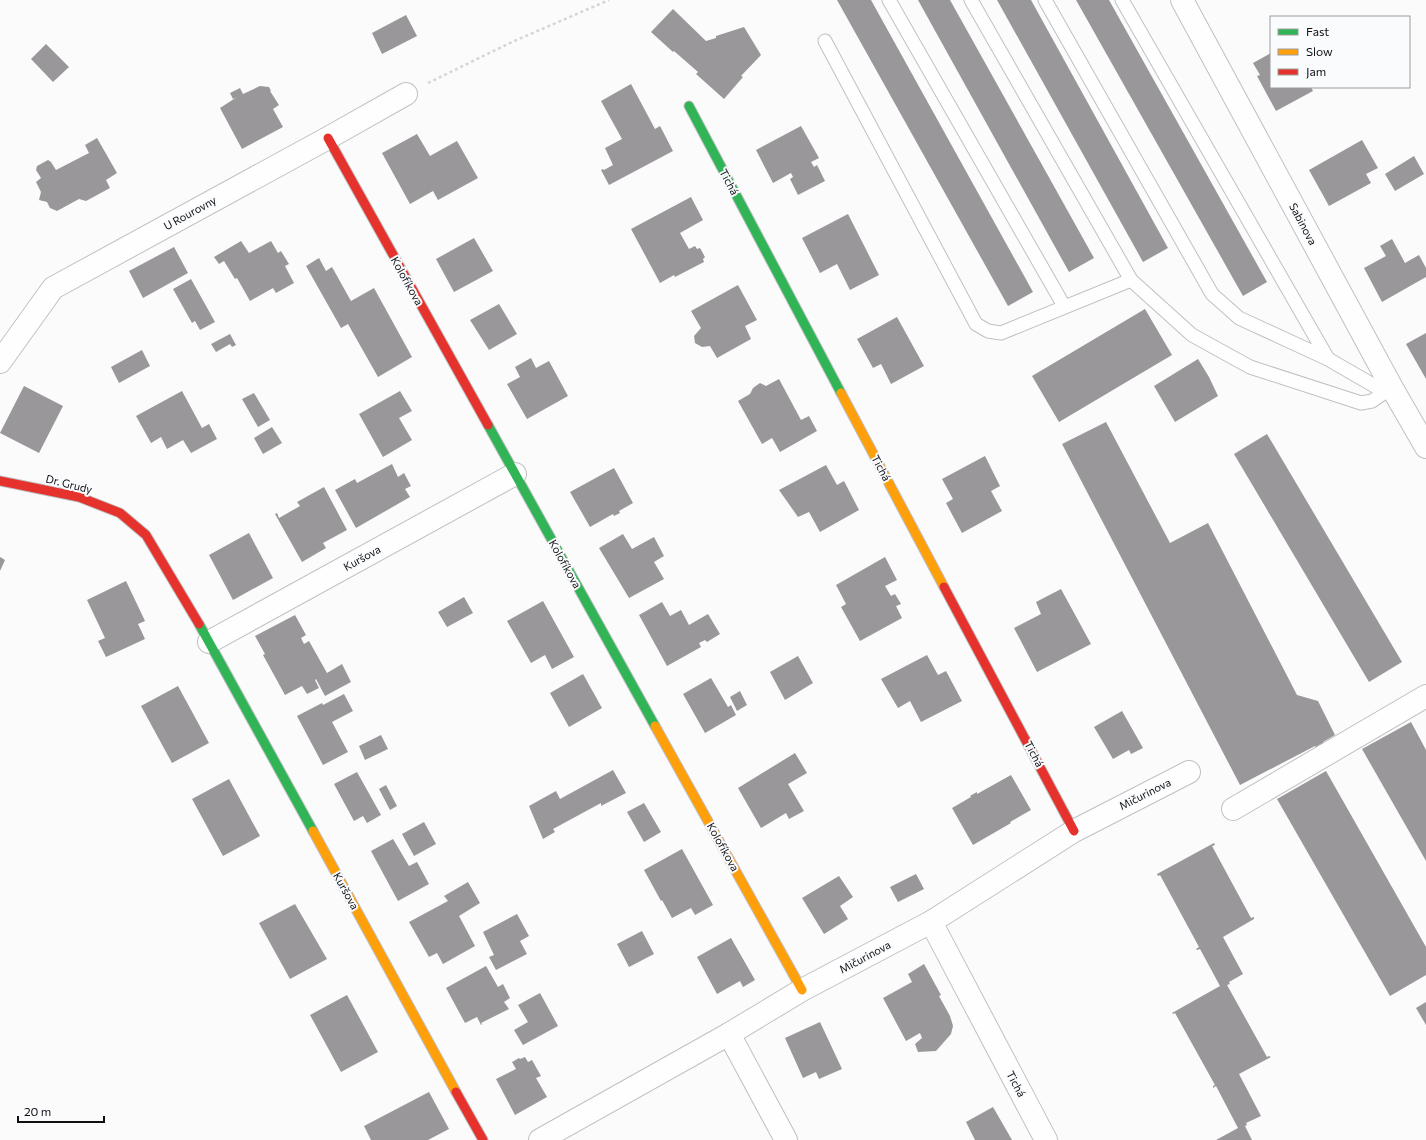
<svg xmlns="http://www.w3.org/2000/svg" width="1426" height="1140" viewBox="0 0 1426 1140" font-family="Commissioner,sans-serif">
<style>
.building{fill:#999799}
.lines{fill:none;stroke-linecap:round;stroke-linejoin:round}
.lane-casing{stroke:#bec0c2;stroke-width:15}
.street-casing{stroke:#bec0c2;stroke-width:24}
.fast-casing{stroke:#bec0c2;stroke-width:11}
.slow-casing{stroke:#bec0c2;stroke-width:11}
.jam-casing{stroke:#bec0c2;stroke-width:11}
.path{stroke:#d5d5d5;stroke-width:2.5;stroke-dasharray:3 3;stroke-linecap:butt}
.lane{stroke:#fefeff;stroke-width:13}
.street{stroke:#fefeff;stroke-width:22}
.fast{stroke:#30b455;stroke-width:9}
.slow{stroke:#ff9f0a;stroke-width:9}
.jam{stroke:#e5322d;stroke-width:9}
.labels{text-anchor:middle;stroke-width:4;stroke-linejoin:round;paint-order:stroke}
.street-label{font-size:11px;fill:#0e1014;stroke:#fafbfd}
</style>
<rect width="100%" height="100%" fill="#fbfbfc"/>
<g class="building">
<polygon points="837,0 871,0 1033,292 1008,306"/>
<polygon points="918,0 950,0 1094,258 1069,272"/>
<polygon points="997,0 1031,0 1168,248 1143,262"/>
<polygon points="1076,0 1109,0 1267,282 1243,296"/>
<polygon points="673,9 706,41 716,38 716,36 744,27 761,55 741,76 743,77 724,99 696,74 698,72 674,51 673,52 651,32"/>
<polygon points="406,15 417,36 382,54 372,33"/>
<polygon points="46,44 69,67 53,82 31,59"/>
<polygon points="1271,53 1271,87 1311,87 1313,91 1276,111 1257,76 1260,75 1253,63"/>
<polygon points="631,84 655,129 660,126 673,151 609,185 601,170 603,169 604,170 613,165 605,148 622,139 601,101"/>
<polygon points="260,86 269,87 271,91 270,91 279,105 273,109 283,127 242,149 220,108 237,97 233,99 230,93 240,88 243,94"/>
<polygon points="801,126 819,158 811,162 814,167 817,165 825,181 798,195 790,179 793,177 791,173 773,183 756,150"/>
<polygon points="417,134 430,156 457,141 478,178 438,200 433,191 410,204 382,153"/>
<polygon points="97,138 117,173 106,180 110,188 86,201 79,199 57,211 50,208 47,202 39,200 41,192 36,182 41,178 36,170 37,166 48,160 51,162 56,170 89,153 85,145"/>
<polygon points="1362,140 1378,168 1366,174 1371,183 1329,206 1309,170"/>
<polygon points="1414,156 1424,174 1395,191 1385,174"/>
<polygon points="691,197 703,220 680,233 689,249 695,246 697,249 700,248 705,257 703,259 704,262 675,277 674,275 660,283 631,229"/>
<polygon points="848,214 879,275 850,290 837,264 820,273 802,238"/>
<polygon points="474,238 493,271 454,292 436,259"/>
<polygon points="1392,239 1405,263 1419,255 1426,268 1426,277 1382,302 1364,268 1386,256 1380,246"/>
<polygon points="241,241 249,253 271,241 278,253 281,251 289,264 285,266 294,283 276,293 273,288 250,301 237,278 235,279 224,261 219,264 214,257"/>
<polygon points="174,247 188,273 143,298 129,271"/>
<polygon points="319,258 326,271 332,267 351,301 374,288 412,357 378,377 348,324 341,328 306,266"/>
<polygon points="191,279 215,322 200,330 195,321 192,323 173,289"/>
<polygon points="738,285 757,320 745,326 751,339 717,358 710,346 702,347 695,343 694,336 701,328 691,311"/>
<polygon points="499,304 517,334 489,350 470,320"/>
<polygon points="1145,309 1172,355 1059,422 1032,376"/>
<polygon points="897,317 924,366 891,384 881,364 873,368 857,339"/>
<polygon points="1426,333 1426,379 1406,344"/>
<polygon points="230,334 236,345 232,347 230,344 216,352 211,344"/>
<polygon points="142,350 150,366 119,383 111,367"/>
<polygon points="531,358 536,368 549,361 568,396 527,419 507,384 520,377 515,367"/>
<polygon points="1198,359 1209,377 1218,396 1175,422 1154,386"/>
<polygon points="779,379 801,420 809,416 817,431 780,452 772,438 762,444 738,401 750,394 753,388 760,383 766,386"/>
<polygon points="24,386 63,406 39,453 0,433"/>
<polygon points="182,391 202,428 209,424 217,439 191,453 183,440 167,449 161,437 151,443 136,416"/>
<polygon points="400,391 412,411 399,418 412,440 383,457 359,414"/>
<polygon points="254,393 270,420 258,427 242,399"/>
<polygon points="1106,422 1170,543 1208,523 1297,695 1318,701 1335,735 1323,742 1324,746 1317,750 1315,746 1240,785 1062,444"/>
<polygon points="272,427 282,443 263,454 254,438"/>
<polygon points="1267,434 1402,662 1369,682 1234,454"/>
<polygon points="985,456 1000,486 991,491 1002,511 962,533 946,503 953,499 942,479"/>
<polygon points="392,464 398,477 404,473 411,486 405,489 410,497 356,528 335,490 355,479 357,483"/>
<polygon points="826,465 837,485 844,481 859,510 820,532 809,512 798,517 779,490"/>
<polygon points="614,468 633,503 619,511 620,513 614,516 613,514 590,527 570,492"/>
<polygon points="324,487 347,530 323,543 326,548 302,562 275,514 277,513 279,518 300,506 297,502"/>
<polygon points="249,533 273,578 233,600 209,555"/>
<polygon points="623,534 632,549 654,537 664,556 654,562 664,579 629,598 599,548"/>
<polygon points="0,557 5,560 0,571"/>
<polygon points="885,557 897,580 885,586 891,596 895,594 901,604 896,606 902,618 860,641 841,607 846,604 836,585"/>
<polygon points="126,581 145,621 138,624 145,639 106,657 98,641 105,638 87,600"/>
<polygon points="1061,589 1091,644 1037,672 1014,628 1041,614 1036,602"/>
<polygon points="464,597 473,613 447,627 438,612"/>
<polygon points="543,601 574,657 552,669 545,655 531,663 507,621"/>
<polygon points="662,602 670,616 681,610 689,625 708,614 720,634 707,642 705,640 699,643 701,647 667,666 639,615"/>
<polygon points="295,615 306,635 301,638 304,644 309,641 327,673 342,664 351,682 325,696 316,679 315,680 319,688 307,694 302,686 285,695 263,655 265,654 255,636"/>
<polygon points="927,655 938,675 946,671 962,701 921,722 910,701 898,708 881,679"/>
<polygon points="798,656 813,683 785,700 770,672"/>
<polygon points="583,674 602,708 569,727 550,693"/>
<polygon points="711,678 728,707 731,705 736,715 705,733 683,694"/>
<polygon points="178,686 209,743 172,763 141,706"/>
<polygon points="740,691 747,705 737,711 730,697"/>
<polygon points="344,694 353,711 332,722 348,752 323,765 297,716 322,703 323,705"/>
<polygon points="1122,711 1143,748 1131,754 1129,750 1113,759 1094,727"/>
<polygon points="1411,722 1426,750 1426,861 1362,749"/>
<polygon points="381,735 388,749 365,760 359,746"/>
<polygon points="795,753 807,773 788,784 804,811 789,819 786,813 761,828 738,788"/>
<polygon points="613,770 626,793 601,806 601,803 553,829 555,832 543,839 529,806 556,791 560,799"/>
<polygon points="1326,771 1426,947 1426,975 1390,996 1277,799"/>
<polygon points="357,772 381,815 367,823 363,816 354,821 334,784"/>
<polygon points="1011,775 1031,810 1010,822 1011,823 973,845 952,808 971,797 970,796 977,792 977,794"/>
<polygon points="229,779 260,836 223,856 192,799"/>
<polygon points="386,785 397,806 390,810 379,789"/>
<polygon points="644,803 661,832 644,842 627,812"/>
<polygon points="424,822 436,844 414,856 402,834"/>
<polygon points="393,839 409,866 417,862 429,884 398,901 371,851"/>
<polygon points="1214,843 1215,845 1212,846 1251,918 1254,917 1254,919 1223,937 1243,974 1229,982 1230,984 1227,985 1267,1057 1269,1056 1271,1057 1239,1074 1261,1116 1246,1123 1247,1125 1245,1126 1252,1140 1216,1140 1238,1128 1216,1086 1213,1088 1213,1086 1215,1085 1175,1013 1173,1014 1172,1013 1220,986 1200,949 1197,950 1196,949 1199,947 1160,875 1158,876 1157,874"/>
<polygon points="682,849 713,905 695,915 691,908 672,918 662,900 661,901 644,870"/>
<polygon points="916,874 924,889 898,902 890,887"/>
<polygon points="839,876 853,897 840,906 848,919 824,934 802,898"/>
<polygon points="468,882 480,903 459,916 475,946 443,964 437,953 429,957 409,922 448,901 444,896"/>
<polygon points="295,904 327,959 290,979 259,923"/>
<polygon points="517,914 529,936 520,941 527,954 496,970 489,957 494,955 483,932"/>
<polygon points="642,931 654,954 629,967 617,944"/>
<polygon points="731,938 755,980 743,987 740,981 717,994 697,957"/>
<polygon points="924,964 941,995 939,996 950,1016 953,1026 951,1034 936,1051 918,1052 915,1044 922,1038 920,1033 906,1041 883,998 912,982 908,974"/>
<polygon points="486,966 498,987 503,984 510,998 504,1002 509,1009 481,1023 482,1024 481,1025 477,1017 465,1023 446,988"/>
<polygon points="540,993 558,1026 523,1045 514,1030 528,1022 518,1005"/>
<polygon points="347,995 378,1052 341,1072 310,1015"/>
<polygon points="1426,1002 1426,1025 1416,1008"/>
<polygon points="820,1022 842,1069 819,1079 816,1072 803,1078 785,1038"/>
<polygon points="525,1057 528,1062 532,1060 541,1076 536,1078 547,1097 515,1115 496,1079 516,1069 512,1062 519,1058 520,1059"/>
<polygon points="429,1092 449,1129 428,1140 371,1140 364,1126"/>
<polygon points="993,1107 1012,1140 975,1140 966,1122"/>
</g>
<g class="lines">
<g class="lane-casing">
<g id="lane">
<polyline points="889,0 1064,306"/>
<polyline points="971,0 1131,280 1192,335 1250,367 1361,403 1372,401 1385,392"/>
<polyline points="1045,0 1212,294 1239,318 1328,359 1385,392 1391,389"/>
<polyline points="1122,0 1328,359"/>
<polyline points="825,41 976,324 988,331 1001,333 1131,280"/>
</g>
</g>
<g class="street-casing">
<g id="street">
<polyline points="1182,0 1392,388 1426,447"/>
<polyline points="0,362 53,288 328,138 406,94"/>
<polyline points="209,642 515,474"/>
<polyline points="1233,809 1426,696"/>
<polyline points="931,922 1046,1140"/>
<polyline points="729,1034 786,1140"/>
<polyline points="540,1140 729,1034 802,990 931,922 1074,831 1189,772"/>
</g>
</g>
<g class="fast-casing">
<g id="fast">
<polyline points="689,106 841,393"/>
<polyline points="488,425 655,726"/>
<polyline points="199,624 313,831"/>
</g>
</g>
<g class="slow-casing">
<g id="slow">
<polyline points="841,393 944,587"/>
<polyline points="655,726 802,990"/>
<polyline points="313,831 456,1092"/>
</g>
</g>
<g class="jam-casing">
<g id="jam">
<polyline points="328,138 488,425"/>
<polyline points="0,481 79,497 120,513 146,535 199,624"/>
<polyline points="944,587 1074,831"/>
<polyline points="456,1092 483,1140"/>
</g>
</g>
<polyline class="path" points="428,83 512,42 609,0"/>
<use href="#lane" class="lane"/>
<use href="#street" class="street"/>
<use href="#fast" class="fast"/>
<use href="#slow" class="slow"/>
<use href="#jam" class="jam"/>
</g>
<g class="labels">
<g class="street-label">
<text transform="translate(729 182) rotate(62)" y="4">Tichá</text>
<text transform="translate(190 213) rotate(-29)" y="4">U Rourovny</text>
<text transform="translate(1303 224) rotate(62)" y="4">Sabinova</text>
<text transform="translate(407 281) rotate(61)" y="4">Kolofíkova</text>
<text transform="translate(881 468) rotate(62)" y="4">Tichá</text>
<text transform="translate(69 484) rotate(14)" y="4">Dr. Grudy</text>
<text transform="translate(362 558) rotate(-29)" y="4">Kuršova</text>
<text transform="translate(565 564) rotate(61)" y="4">Kolofíkova</text>
<text transform="translate(1034 754) rotate(62)" y="4">Tichá</text>
<text transform="translate(1145 794) rotate(-27)" y="4">Mičurinova</text>
<text transform="translate(723 847) rotate(61)" y="4">Kolofíkova</text>
<text transform="translate(346 891) rotate(61)" y="4">Kuršova</text>
<text transform="translate(865 957) rotate(-28)" y="4">Mičurinova</text>
<text transform="translate(1016 1084) rotate(62)" y="4">Tichá</text>
</g>
</g>
<rect x="1270" y="16" width="140" height="72" fill="#fafbfd" stroke="#9c9da0"/>
<rect x="1278" y="29" width="20" height="6" fill="#30b455" stroke="#9c9da0"/>
<text x="1306" y="36" font-size="12" fill="#0e1014">Fast</text>
<rect x="1278" y="49" width="20" height="6" fill="#ff9f0a" stroke="#9c9da0"/>
<text x="1306" y="56" font-size="12" fill="#0e1014">Slow</text>
<rect x="1278" y="69" width="20" height="6" fill="#e5322d" stroke="#9c9da0"/>
<text x="1306" y="76" font-size="12" fill="#0e1014">Jam</text>
<path d="M18 1116v6h86v-6" fill="none" stroke="#0e1014" stroke-width="2"/>
<text x="24" y="1116" font-size="12" fill="#0e1014" stroke="#fafbfd" stroke-width="3" paint-order="stroke">20 m</text>
</svg>
